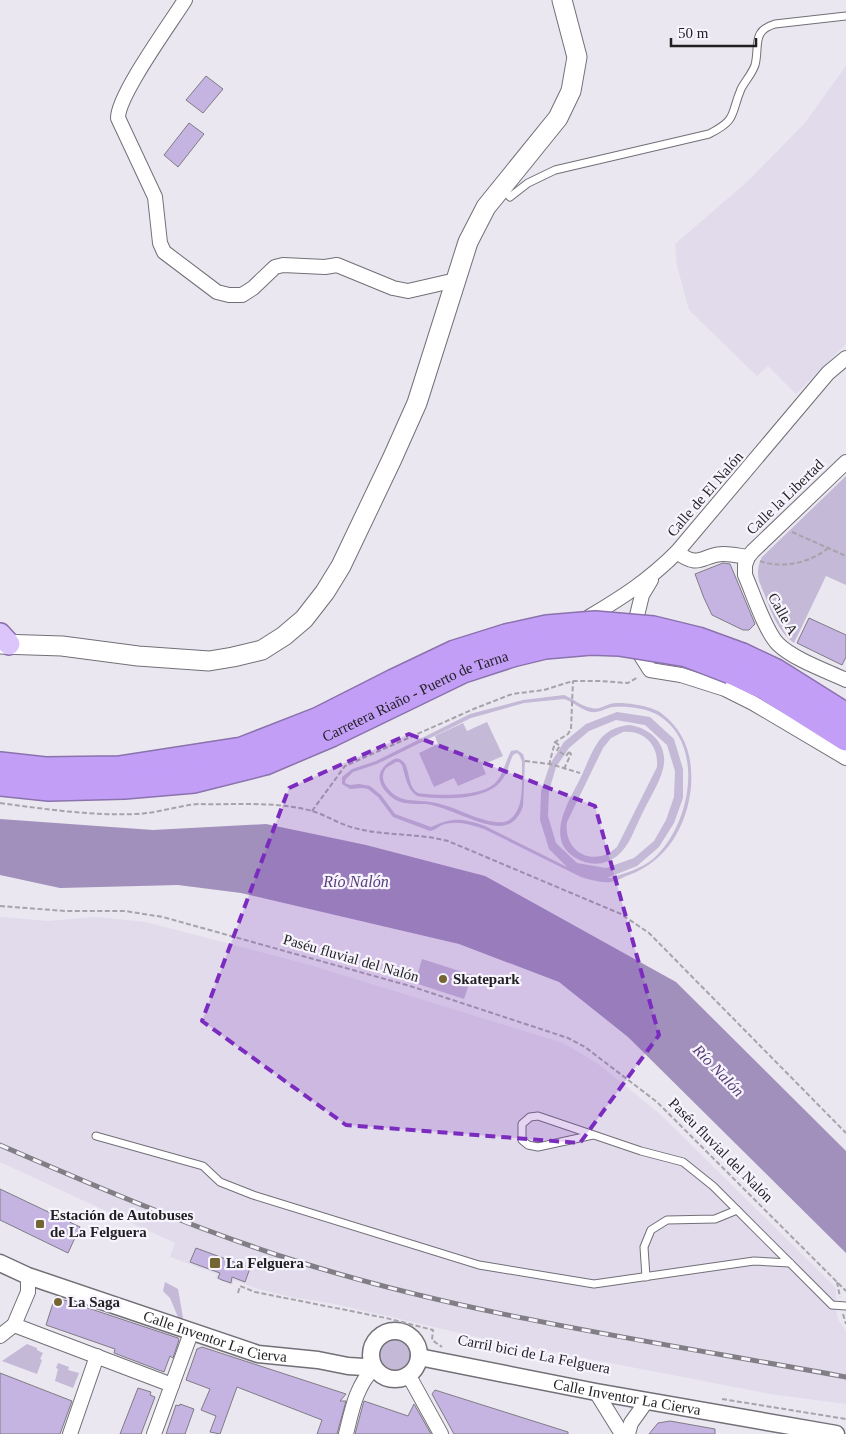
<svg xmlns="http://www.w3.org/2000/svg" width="846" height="1434" viewBox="0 0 846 1434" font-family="Georgia,serif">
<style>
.built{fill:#e1dbec}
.green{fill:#c4b9d6;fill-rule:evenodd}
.water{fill:#a190bc}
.building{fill:#c5b4e2;stroke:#7f7c84}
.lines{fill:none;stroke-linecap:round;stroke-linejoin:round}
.service-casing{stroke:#726f77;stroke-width:9}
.minor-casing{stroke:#726f77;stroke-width:16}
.tertiary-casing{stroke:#726f77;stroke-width:19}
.secondary-casing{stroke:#726f77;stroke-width:21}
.primary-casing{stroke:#8a72ac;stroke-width:24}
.motorway-casing{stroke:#8a72ac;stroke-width:28}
.path{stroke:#a6a3aa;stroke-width:2;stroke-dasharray:5 2.5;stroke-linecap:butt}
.service{stroke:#fff;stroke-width:7}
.minor{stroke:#fff;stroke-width:14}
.tertiary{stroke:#fff;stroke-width:16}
.secondary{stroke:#fff;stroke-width:19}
.primary{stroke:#dbc5fa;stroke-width:21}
.motorway{stroke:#c39ef7;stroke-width:25}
.rail-casing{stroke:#817f85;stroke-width:5}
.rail{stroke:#f7f4fd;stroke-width:3;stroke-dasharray:9;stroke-linecap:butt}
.motorway-bridge-casing{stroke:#8a72ac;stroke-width:28;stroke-linecap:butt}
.motorway-bridge{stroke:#c39ef7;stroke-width:25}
.marked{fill:#7b2cbf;fill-opacity:0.2;stroke:#7b2cbf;stroke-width:4;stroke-dasharray:10 6;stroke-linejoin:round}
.poi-dot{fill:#746532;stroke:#f7f4fd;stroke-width:2}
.labels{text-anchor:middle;stroke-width:4.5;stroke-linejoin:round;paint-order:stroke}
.street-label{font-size:15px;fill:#201f22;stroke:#f7f4fd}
.poi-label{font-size:15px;font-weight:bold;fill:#201f22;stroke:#f7f4fd;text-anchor:start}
.water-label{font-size:16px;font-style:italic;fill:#583f79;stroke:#f7f4fd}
</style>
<rect width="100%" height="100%" fill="#eae7f0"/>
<g class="built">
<polygon points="846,66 846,344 796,394 768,366 757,376 689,310 677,266 675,244 747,182 804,124"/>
<polygon points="0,917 48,921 96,917 146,922 310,965 563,1043 597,1063 660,1114 836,1288 836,1310 839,1321 846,1331 846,1404 770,1394 481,1338 335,1304 291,1297 258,1289 234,1280 232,1285 216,1279 217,1274 170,1257 175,1243 0,1162"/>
</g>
<g class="green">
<path d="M846,476V585L826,576L794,643C775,630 768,602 759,581C757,572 758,565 762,557Z"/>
<path d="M564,695C574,699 582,707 592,708C599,710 603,706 610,704C622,701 651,706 661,713C686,732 693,757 691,787C687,826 667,861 629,875C623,877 617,881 611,882C601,883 591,880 581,877L484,829C470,824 456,820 442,825C438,827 435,830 430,831L393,817L378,797L368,789L363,788L350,789L342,784V777L352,769L376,761L470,714L523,700ZM564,699C574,702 581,710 591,712C600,713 605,708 613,707C627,706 646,708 658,715C707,745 690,827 653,859C641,869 625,873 611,878H607L637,866L659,847L674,823L683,798V769L674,739L650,717L617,712L586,724L564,742L550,764L541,791L540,820L549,849L567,867L485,826C462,818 453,817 431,827L395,814L381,795L370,786L359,784L350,785L345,783L346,779L353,772L377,764L471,718L524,703ZM616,720L645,725L667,745L675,771L674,797L666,820L654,841L634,858L606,868L577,863L556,843L548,816L549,791L556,767L569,748L589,731Z"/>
<polygon points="487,722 503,756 482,765 486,774 458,786 454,778 434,787 419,753 438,744 435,736 463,723 467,731"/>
<path d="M629,725C651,728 669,745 663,769C659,784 649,799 642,814C635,827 630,846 617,856C607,864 594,866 582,861C541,844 568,803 581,777C587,764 593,747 602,737C610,729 619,726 629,725ZM623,732C644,730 659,745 657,767L617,847C595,868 563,853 567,822L603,748L611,738Z"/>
<path d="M517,750L523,754L525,761L523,806C521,813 515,823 506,825C486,831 449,806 425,804C413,804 399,805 389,795C377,783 375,771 391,761C394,759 397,757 401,760C411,765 406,786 418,793C436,796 482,797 495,783C504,774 505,762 511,751ZM517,753L520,756L522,762C521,780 526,808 509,820C498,828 465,813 453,808C446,806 439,803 431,802C412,799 399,804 386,786C382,780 382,774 386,768L396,762H399L402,765C405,775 407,790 417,796C440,800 487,801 502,780C508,772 509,763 513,755Z"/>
<polygon points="422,959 472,975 464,999 415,983"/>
<polygon points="165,1282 178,1289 183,1318 181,1319 178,1317 170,1298 163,1291"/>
<circle cx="395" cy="1355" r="24"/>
<polygon points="27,1344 37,1348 37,1350 43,1353 40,1359 42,1360 37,1374 2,1361"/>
<polygon points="58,1363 69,1367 68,1370 79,1373 73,1388 55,1381 58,1369 56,1368"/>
</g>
<polygon class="water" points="0,819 153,830 266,824 366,845 485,876 676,982 846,1151 846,1253 628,1037 559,982 459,944 241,893 178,885 60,888 0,875"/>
<g class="building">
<polygon points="206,76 223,89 203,113 186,100"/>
<polygon points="189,123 204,134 178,167 164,155"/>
<polygon points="723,563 730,564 755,624 749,630 743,630 712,615 704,598 695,574"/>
<polygon points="809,618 846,635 846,657 842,665 797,643"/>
<polygon points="0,1189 80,1227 68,1253 0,1220"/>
<polygon points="196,1248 250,1268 245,1282 232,1277 231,1283 222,1280 218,1278 220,1273 190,1262"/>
<polygon points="55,1297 178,1338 179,1340 173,1358 170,1356 164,1372 114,1353 115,1349 46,1325"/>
<polygon points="202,1347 346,1394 340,1401 346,1401 337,1434 317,1434 322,1420 237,1387 220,1434 210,1432 216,1416 201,1410 210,1389 186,1380 197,1349"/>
<polygon points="0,1373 72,1401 60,1434 0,1434"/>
<polygon points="138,1388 151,1392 150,1395 155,1397 141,1434 120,1434"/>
<polygon points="435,1390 568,1432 568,1434 454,1434 432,1394"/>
<polygon points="364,1401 408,1416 414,1404 431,1434 355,1434"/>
<polygon points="180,1404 194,1409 185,1434 166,1434 176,1405 179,1406"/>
<polygon points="670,1421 715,1429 715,1434 649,1434 658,1423"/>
</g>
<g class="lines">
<g class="service-casing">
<g id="service">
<path d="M502,188L510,197L528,183L555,170L709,134C738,119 730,115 741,89C745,81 752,74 755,65C760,46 751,31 775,24L846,16"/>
<polyline points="593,1135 538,1147 528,1145 522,1140 522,1124 530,1117 538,1116 641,1151 683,1162 713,1186 832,1305 846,1306"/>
<polyline points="96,1136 203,1166 220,1182 253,1195 479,1265 594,1284 754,1261 790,1263"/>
<polyline points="646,1277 644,1247 651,1230 667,1220 715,1219 737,1210"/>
</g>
</g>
<g class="minor-casing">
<g id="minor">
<path d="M185,0C170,24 118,95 118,118L155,197L160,243L164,252L217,292L229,295H242L253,288L275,267L283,265L325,267L337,265L393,288L408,291L456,280"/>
<path d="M846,462L753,551L748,557L745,565V575C753,593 765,631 778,644C793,659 827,671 846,680"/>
<path d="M677,552C700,570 702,554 724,554C732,554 740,556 748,557"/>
<polyline points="651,580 642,595 631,640 650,670 681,675 725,689 753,703 846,758"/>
<path d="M589,617C623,597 649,580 677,552L828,373L846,358"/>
<polyline points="14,1325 172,1385"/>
<polyline points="0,1336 14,1325 28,1292 28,1276"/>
<polyline points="409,1376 441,1434"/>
<polyline points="596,1392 622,1434"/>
<polyline points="70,1434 97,1356"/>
<polyline points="154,1434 191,1333"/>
<path d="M346,1434C352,1410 356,1386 374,1368"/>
<polyline points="628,1434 631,1423 646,1402"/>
</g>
</g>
<g class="tertiary-casing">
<g id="tertiary">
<path id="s1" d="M0,1263L28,1276L258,1354L318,1360L348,1366L364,1367L373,1366"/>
<circle cx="395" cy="1355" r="24"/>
<path id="s2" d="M419,1357L596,1392L836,1434"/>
</g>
</g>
<g class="secondary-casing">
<polyline id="secondary" points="0,644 62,646 138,656 209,661 233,657 262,650 284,636 304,619 325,592 341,566 392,459 417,403 468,242 486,207 558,118 571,91 577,57 562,0"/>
</g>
<g class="primary-casing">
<polyline id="primary" points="0,634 9,644"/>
</g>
<g class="motorway-casing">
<g id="motorway">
<polyline points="742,656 776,672 846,716"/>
<polyline points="731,671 767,688 846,738"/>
<polyline points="0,765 45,770 119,769 242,750 319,720 394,682 455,653 506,637"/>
<path id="s3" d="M0,783L49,788L124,786L194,780L265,762L331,734L463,670L512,654"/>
</g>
</g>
<g class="path">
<polyline points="792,532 846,556"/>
<path d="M760,561C781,569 811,563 828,548"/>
<polyline points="555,742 560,746 557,750 566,756 569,752"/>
<polyline points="525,761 550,764 580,773"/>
<polyline points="549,765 555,742 568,734 571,729 573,681"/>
<polyline points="564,769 571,754 569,752"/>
<path d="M0,803C45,809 91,816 137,814C158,813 177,806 198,804C234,805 277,801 312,811C326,815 339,824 354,828C385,836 417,833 448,841L621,914L649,933L846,1133"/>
<polyline points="312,811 345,766 476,708 512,694 544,690 573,681 599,681 628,683 638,677"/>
<polyline points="0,906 65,911 125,911 163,917 410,986 568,1038 585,1047 657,1102 846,1291"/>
<polyline points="837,1282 840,1297"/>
<polyline points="238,1293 240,1286 255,1292 386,1318 433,1330 432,1340 442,1347"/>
<polyline points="843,1314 846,1324"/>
<polyline points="722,1399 846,1419"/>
</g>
<use href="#service" class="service"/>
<use href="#minor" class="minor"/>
<use href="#tertiary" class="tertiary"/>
<use href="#secondary" class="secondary"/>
<use href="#primary" class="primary"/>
<use href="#motorway" class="motorway"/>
<g class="rail-casing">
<path id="rail" d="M0,1145C97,1187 195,1229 296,1261C473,1317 664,1343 846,1377"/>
</g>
<use href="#rail" class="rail"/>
<g class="motorway-bridge-casing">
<g id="motorway-bridge">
<polyline points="506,637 547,628 595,624 653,629 698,640 742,656"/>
<polyline points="512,654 545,646 591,642 619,643 687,654 731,671"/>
</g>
</g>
<use href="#motorway-bridge" class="motorway-bridge"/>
</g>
<path class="marked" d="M409,734L595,806L659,1035L580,1143L346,1125L202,1021L289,788Z"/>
<g class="poi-dot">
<circle cx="443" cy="979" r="5"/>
<rect x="35" y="1219" width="10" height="10" rx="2.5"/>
<rect x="209" y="1257" width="12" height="12" rx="2.5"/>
<circle cx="58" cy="1302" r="5"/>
</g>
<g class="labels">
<g class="street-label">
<text transform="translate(705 494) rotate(-49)" y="5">Calle de El Nalón</text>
<text transform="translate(785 497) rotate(-44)" y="5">Calle la Libertad</text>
<text transform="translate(783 614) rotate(61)" y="5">Calle A</text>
<text dy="5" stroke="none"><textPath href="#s3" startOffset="432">Carretera Riaño - Puerto de Tarna</textPath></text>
<text transform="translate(351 958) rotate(16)" y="5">Paséu fluvial del Nalón</text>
<text transform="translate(721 1150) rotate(45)" y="5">Paséu fluvial del Nalón</text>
<text dy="5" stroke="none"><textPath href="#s1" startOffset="228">Calle Inventor La Cierva</textPath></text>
<text transform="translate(534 1354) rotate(11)" y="5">Carril bici de La Felguera</text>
<text dy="5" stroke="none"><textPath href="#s2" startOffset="212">Calle Inventor La Cierva</textPath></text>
</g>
<g class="poi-label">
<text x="453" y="984">Skatepark</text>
<text x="50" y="1220">Estación de Autobuses<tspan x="50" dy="17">de La Felguera</tspan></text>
<text x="226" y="1268">La Felguera</text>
<text x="68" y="1307">La Saga</text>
</g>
<g class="water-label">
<text x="356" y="887">Río Nalón</text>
<text transform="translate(719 1070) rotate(46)" y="6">Río Nalón</text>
</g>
</g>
<path d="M671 38v8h85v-8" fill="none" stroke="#201f22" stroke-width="2.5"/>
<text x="678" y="38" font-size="15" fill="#201f22" stroke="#f7f4fd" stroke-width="4" paint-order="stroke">50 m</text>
</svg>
